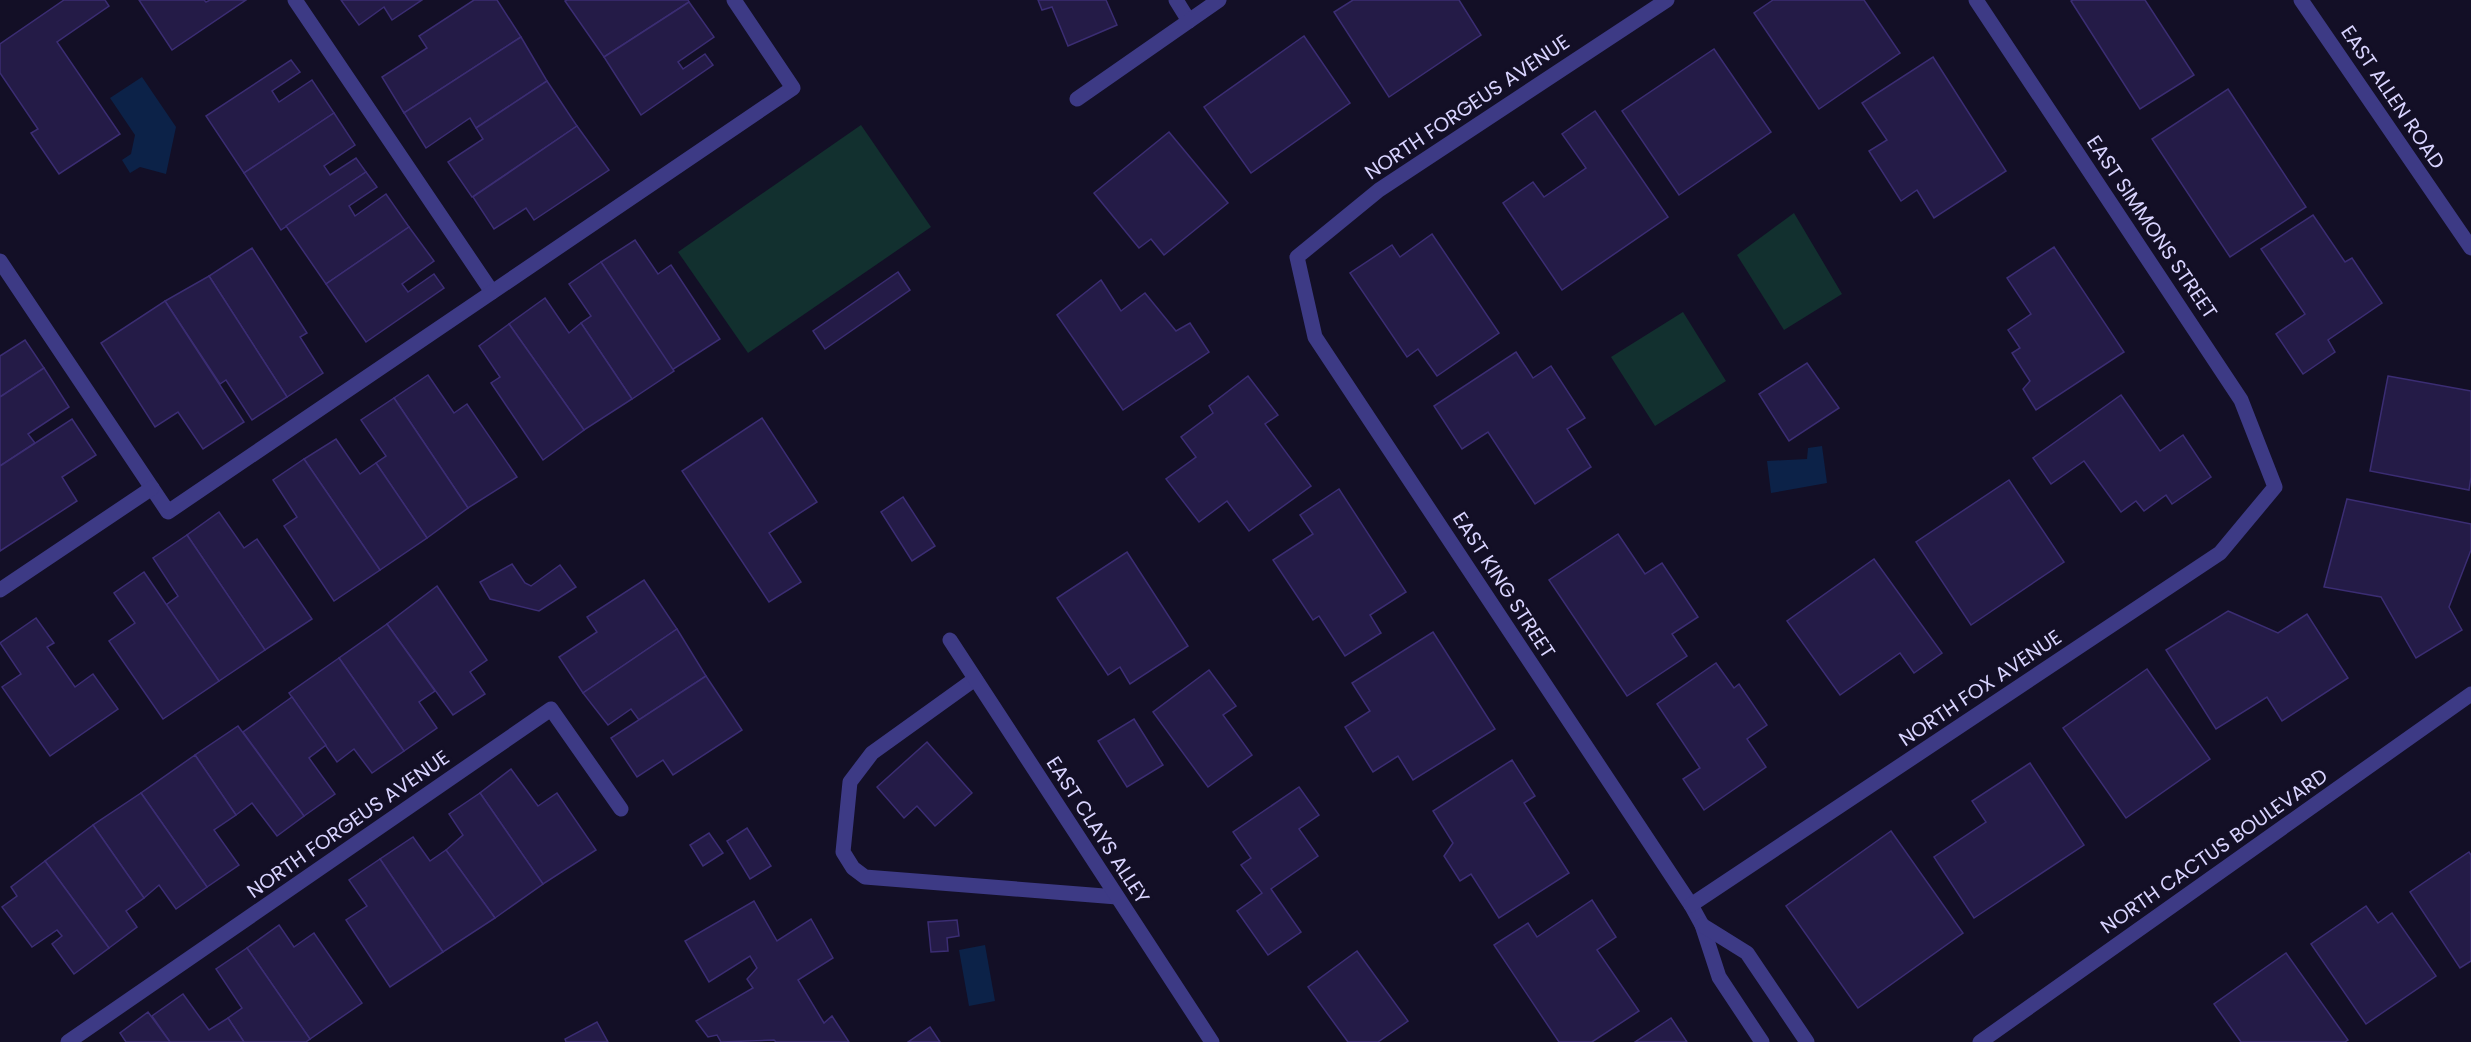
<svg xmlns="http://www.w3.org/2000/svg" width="2471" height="1042" viewBox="0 0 2471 1042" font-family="Poppins,sans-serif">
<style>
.green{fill:#12302f}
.water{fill:#0c2248}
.building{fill:#241b47;stroke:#3b2d73;stroke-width:1.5}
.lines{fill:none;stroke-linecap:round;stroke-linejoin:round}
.lane{stroke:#3d3a85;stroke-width:15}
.street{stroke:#3d3a85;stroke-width:15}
.labels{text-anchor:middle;stroke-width:6;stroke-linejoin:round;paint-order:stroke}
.street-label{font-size:20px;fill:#d9d4ff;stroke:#130f26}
</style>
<rect width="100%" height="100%" fill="#130f26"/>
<g class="green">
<polygon points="861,125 931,227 748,353 678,252"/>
<polygon points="1794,213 1842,294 1784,330 1737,255"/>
<polygon points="1683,312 1726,381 1655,426 1611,357"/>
</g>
<g class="water">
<polygon points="142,77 176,127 166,174 140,167 130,173 122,160 131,154 135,135 110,98"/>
<polygon points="1822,446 1827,483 1771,493 1767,461 1807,459 1808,448"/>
<polygon points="985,945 995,1001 969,1006 959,950"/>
</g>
<g class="building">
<polygon points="64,0 105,0 109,6 57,42 120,134 59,174 31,133 38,129 0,73 0,44"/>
<polygon points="139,0 204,0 206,2 210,0 246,0 172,50"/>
<polygon points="341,0 422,0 392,20 384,7 359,25"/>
<polygon points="474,0 497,0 521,37 404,113 382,77 427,48 419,36"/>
<polygon points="567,0 688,0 689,2 604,57 565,1"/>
<polygon points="1038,0 1106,0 1117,25 1068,46 1052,7 1042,10"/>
<polygon points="1353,0 1459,0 1481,35 1389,97 1334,12"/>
<polygon points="1773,0 1864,0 1900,53 1819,109 1754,13"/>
<polygon points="2073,0 2145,0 2194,75 2140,109 2071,1"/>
<polygon points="689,2 714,37 678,62 683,69 705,54 713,65 641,115 604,57"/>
<polygon points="1304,36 1350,103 1251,173 1204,107"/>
<polygon points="521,37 547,81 476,128 470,118 426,148 403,111 404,113"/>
<polygon points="1714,49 1771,132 1679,195 1622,111"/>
<polygon points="1933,57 2006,171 1934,218 1917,190 1901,201 1869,151 1887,140 1862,103"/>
<polygon points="291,60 300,72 272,91 279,102 312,80 334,113 244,173 206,116"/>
<polygon points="547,81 577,126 472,197 448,162 483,139 476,128"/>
<polygon points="2228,89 2306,207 2230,257 2152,139"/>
<polygon points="1595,111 1668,217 1562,290 1503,203 1533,182 1544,197 1586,168 1562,134"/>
<polygon points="334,113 355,145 324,166 330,175 356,158 366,172 281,230 244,173"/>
<polygon points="577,126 609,170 534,220 526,208 494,229 473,197"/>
<polygon points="1169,132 1228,203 1164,255 1151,239 1139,248 1094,193"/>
<polygon points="366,172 377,187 349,206 355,216 386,194 409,227 326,284 286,226"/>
<polygon points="2313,215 2345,262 2352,258 2382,303 2328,340 2335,352 2303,374 2276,334 2305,314 2261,249"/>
<polygon points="409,227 434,261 402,284 408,292 434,274 444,288 366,342 326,284"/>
<polygon points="1432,234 1499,333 1437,376 1418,349 1407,357 1350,273 1392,245 1400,257"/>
<polygon points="635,240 658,274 671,265 720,339 672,370 601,262"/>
<polygon points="2054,247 2124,352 2036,410 2023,389 2030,381 2012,353 2020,348 2008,330 2031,314 2007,278"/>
<polygon points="252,248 307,333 300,337 323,373 287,397 209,276"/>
<polygon points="601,262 674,371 632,399 581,323 591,316 569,284"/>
<polygon points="898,272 910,290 825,349 813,331"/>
<polygon points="209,276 287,397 252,420 226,380 220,384 165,301"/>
<polygon points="1101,280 1121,311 1145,293 1176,331 1190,323 1209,352 1123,410 1057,315"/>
<polygon points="545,298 569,333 581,323 632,399 584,430 509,324"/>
<polygon points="165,301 244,422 203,449 178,412 155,427 101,343"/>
<polygon points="509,324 584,430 543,460 491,383 500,377 479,346"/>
<polygon points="25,340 44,368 0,397 0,356"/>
<polygon points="1516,352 1533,378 1551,366 1585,418 1567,429 1591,467 1535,504 1488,432 1462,449 1434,406"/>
<polygon points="1807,363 1839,408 1789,441 1759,394"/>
<polygon points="44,368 69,407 28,434 35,443 0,466 0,397"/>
<polygon points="428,375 454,413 467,404 517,477 468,508 394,398"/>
<polygon points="1248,376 1278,415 1265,424 1311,486 1249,531 1227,501 1199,522 1166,479 1196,457 1181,437 1213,413 1209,406"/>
<polygon points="2388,376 2471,391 2471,477 2469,490 2370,471"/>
<polygon points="2121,395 2160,451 2183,435 2211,477 2172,504 2166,495 2144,511 2136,501 2121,512 2084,461 2051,484 2033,458"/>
<polygon points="394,398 468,508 427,538 376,463 386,456 361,420"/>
<polygon points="762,418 817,502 769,533 801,582 769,602 682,471"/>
<polygon points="72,419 96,455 62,477 77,501 0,551 0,466"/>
<polygon points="336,439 360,474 376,463 427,538 380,570 304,459"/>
<polygon points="304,459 380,570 334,601 284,526 297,517 273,480"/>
<polygon points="2009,480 2064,562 1971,625 1916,542"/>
<polygon points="1339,489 1406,592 1370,615 1381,633 1345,656 1319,616 1313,620 1273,560 1313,534 1300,515"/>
<polygon points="903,497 935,546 912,561 881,512"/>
<polygon points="2347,499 2471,524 2471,550 2449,607 2462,630 2416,658 2381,597 2324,587"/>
<polygon points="219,512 244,548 257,539 312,619 265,650 187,535"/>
<polygon points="1618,534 1645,574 1662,563 1698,617 1672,634 1687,656 1627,696 1549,580"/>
<polygon points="187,535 265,650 219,681 166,605 178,596 153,558"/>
<polygon points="1127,552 1188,646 1130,684 1120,667 1108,675 1057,598"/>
<polygon points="1874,559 1942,653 1914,673 1900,653 1840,695 1787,621"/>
<polygon points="512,564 525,583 531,586 560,565 576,587 539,611 490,599 480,582"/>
<polygon points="144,572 219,681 163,719 109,641 135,623 114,593"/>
<polygon points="644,580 677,629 583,693 559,657 597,632 587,617"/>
<polygon points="437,586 487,660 470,672 485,694 453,715 387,624"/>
<polygon points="2228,611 2278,633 2307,614 2348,678 2282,721 2267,697 2216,729 2166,650"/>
<polygon points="36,618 54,643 47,647 75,687 93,674 118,709 50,756 2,687 21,674 0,643"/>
<polygon points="387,624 435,691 419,702 437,728 404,751 339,658"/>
<polygon points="677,629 706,676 639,720 631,709 608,725 583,693"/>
<polygon points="1433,632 1495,729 1413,780 1398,756 1373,772 1345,727 1370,711 1352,683"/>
<polygon points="339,658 404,751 372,773 354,749 337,762 289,693"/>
<polygon points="1716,663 1734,688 1739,684 1767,725 1747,739 1766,767 1704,810 1683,779 1700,768 1657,704"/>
<polygon points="2147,669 2210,759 2126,818 2063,728"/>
<polygon points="1209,670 1236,706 1223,715 1252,755 1208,787 1153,712"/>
<polygon points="706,676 742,730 673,775 663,760 637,777 611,738"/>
<polygon points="292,697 326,745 309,758 335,794 304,816 243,732"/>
<polygon points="1134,719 1163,765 1127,787 1098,741"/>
<polygon points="238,726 304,816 277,836 252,803 236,815 195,755"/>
<polygon points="927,742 972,793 935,826 917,806 904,818 877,787"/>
<polygon points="195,755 236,815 214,830 239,865 207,887 141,793"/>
<polygon points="1512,760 1535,796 1524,803 1569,873 1499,918 1471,874 1460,881 1444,856 1453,843 1433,811"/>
<polygon points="2030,763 2084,845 1974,918 1934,857 1986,822 1972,801"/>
<polygon points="511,769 538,806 557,793 596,850 543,884 480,793"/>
<polygon points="1299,787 1319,815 1299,829 1318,856 1271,889 1301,932 1268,955 1237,911 1262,893 1241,865 1251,858 1233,832"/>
<polygon points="141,793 207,887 176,909 159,885 144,898 93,825"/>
<polygon points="480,793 543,884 495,918 446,850 463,835 449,814"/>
<polygon points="93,825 144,898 126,911 137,927 109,948 45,861"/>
<polygon points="747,828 771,866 750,879 727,841"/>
<polygon points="1891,831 1963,933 1858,1008 1786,906"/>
<polygon points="709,833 723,853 703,866 690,845"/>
<polygon points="413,837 430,861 446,850 495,918 443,952 380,859"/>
<polygon points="2469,852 2471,855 2471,961 2460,968 2410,892"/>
<polygon points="380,859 443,952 390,987 346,920 367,906 349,880"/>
<polygon points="45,861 109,948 74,974 52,944 62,936 57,930 32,947 2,907 17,896 11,887"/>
<polygon points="1592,900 1616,937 1597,950 1639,1011 1592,1042 1559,1042 1494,945 1528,923 1537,937"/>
<polygon points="754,901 777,941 811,919 833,958 798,980 824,1023 832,1016 849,1042 776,1042 774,1040 721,1042 717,1035 708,1037 696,1021 753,988 747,979 757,968 750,956 709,982 685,941"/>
<polygon points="2366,906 2378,923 2392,913 2436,976 2366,1024 2311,944"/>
<polygon points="957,920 959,936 947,938 948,951 931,952 928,922"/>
<polygon points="279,925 294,947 314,933 362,1003 310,1039 247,948"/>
<polygon points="247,948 310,1039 306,1042 244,1042 228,1018 242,1008 216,969"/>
<polygon points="1357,951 1408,1021 1378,1042 1348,1042 1308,987"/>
<polygon points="2286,953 2348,1040 2345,1042 2241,1042 2214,1004"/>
<polygon points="183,994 209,1030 228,1018 244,1042 170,1042 152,1016"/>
<polygon points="148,1012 170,1042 126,1042 120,1033"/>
<polygon points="1671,1018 1687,1042 1635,1042"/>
<polygon points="597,1022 608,1042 566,1042 565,1039"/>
<polygon points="930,1027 940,1042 908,1042"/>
</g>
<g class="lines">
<g class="lane">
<polyline points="295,0 492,292"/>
<polyline points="1176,0 1189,21"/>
<polyline points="0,261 168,512 793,88 734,0"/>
<polyline points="0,590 152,488"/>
<polyline points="975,679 872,753 850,782 843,852 853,868 865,877 1117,897"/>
</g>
<g class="street">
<polyline points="1667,0 1379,190 1297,257 1315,337 1691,905 1702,925 1719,977 1762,1042"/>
<polyline points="2301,0 2471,248"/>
<polyline points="1077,99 1219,0"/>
<polyline points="950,640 1212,1042"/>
<polyline points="1691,905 2220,553 2275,487 2241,400 1976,0"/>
<polyline points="1702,925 1747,953 1807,1042"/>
<polyline points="68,1042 551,709 621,809"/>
<polyline points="1980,1042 2471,694"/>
</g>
</g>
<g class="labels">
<g class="street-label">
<text transform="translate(2393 97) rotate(56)" y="7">EAST ALLEN ROAD</text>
<text transform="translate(1467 107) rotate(-34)" y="7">NORTH FORGEUS AVENUE</text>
<text transform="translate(2152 227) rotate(56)" y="7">EAST SIMMONS STREET</text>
<text transform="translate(1504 585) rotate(57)" y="7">EAST KING STREET</text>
<text transform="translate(1980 688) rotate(-34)" y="7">NORTH FOX AVENUE</text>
<text transform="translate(348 824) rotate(-35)" y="7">NORTH FORGEUS AVENUE</text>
<text transform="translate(1098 830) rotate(57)" y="7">EAST CLAYS ALLEY</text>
<text transform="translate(2214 851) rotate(-35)" y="7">NORTH CACTUS BOULEVARD</text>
</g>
</g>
</svg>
